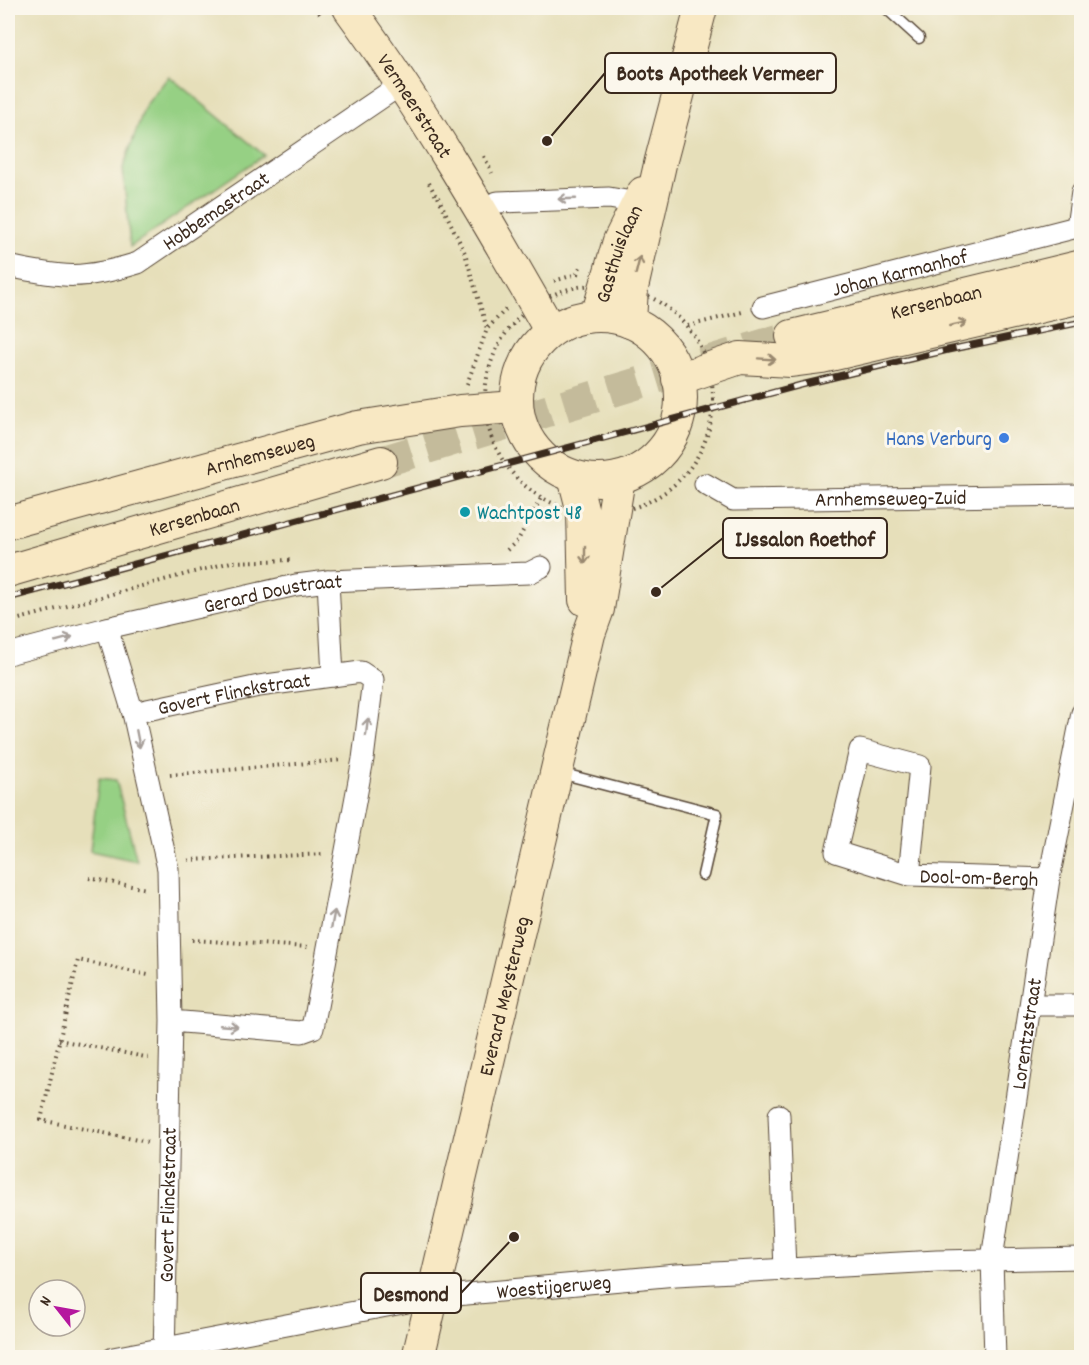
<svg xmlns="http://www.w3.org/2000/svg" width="1089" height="1365" viewBox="0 0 1089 1365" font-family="Dekko,sans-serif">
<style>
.green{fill:#96d084;stroke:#687d51;stroke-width:1.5}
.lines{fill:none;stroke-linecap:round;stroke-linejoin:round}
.secondary-tunnel{stroke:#c4bb9b;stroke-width:32;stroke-dasharray:32 16;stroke-linecap:butt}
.lane-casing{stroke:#554535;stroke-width:13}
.street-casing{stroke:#554535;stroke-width:23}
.secondary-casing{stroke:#554535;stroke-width:34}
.path{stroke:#554535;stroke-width:4;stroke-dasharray:1.5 4.5;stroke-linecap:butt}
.lane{stroke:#fff;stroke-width:10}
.street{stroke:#fff;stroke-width:21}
.secondary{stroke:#f8e8c3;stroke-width:32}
.rail-casing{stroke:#3b2a1e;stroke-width:7}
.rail{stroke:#fbf7ec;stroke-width:4.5;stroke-dasharray:14;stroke-linecap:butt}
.oneway{stroke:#a79f9a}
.oneway2{stroke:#9a8970}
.shop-dot{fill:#3f7fe0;stroke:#fbf7ec;stroke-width:2}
.culture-dot{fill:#0f9aa8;stroke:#fbf7ec;stroke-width:2}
.labels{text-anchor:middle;stroke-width:6;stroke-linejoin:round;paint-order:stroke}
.street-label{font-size:21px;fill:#3b2a1e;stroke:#fbf7ec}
.shop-label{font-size:21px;fill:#366cbe;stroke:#fbf7ec;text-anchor:end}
.culture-label{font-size:21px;fill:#0d838f;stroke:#fbf7ec;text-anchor:start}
.leader{fill:none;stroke:#3b2a1e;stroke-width:2}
.callout-dot{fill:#3b2a1e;stroke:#fbf7ec;stroke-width:2}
.callout{fill:#fbf7ec;stroke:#3b2a1e;stroke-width:2}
.callout-label{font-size:22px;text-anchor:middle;font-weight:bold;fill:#3b2a1e}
</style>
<rect width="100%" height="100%" fill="#fbf7ec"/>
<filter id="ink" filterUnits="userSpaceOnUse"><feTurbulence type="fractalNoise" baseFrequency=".0167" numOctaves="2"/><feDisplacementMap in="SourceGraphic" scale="12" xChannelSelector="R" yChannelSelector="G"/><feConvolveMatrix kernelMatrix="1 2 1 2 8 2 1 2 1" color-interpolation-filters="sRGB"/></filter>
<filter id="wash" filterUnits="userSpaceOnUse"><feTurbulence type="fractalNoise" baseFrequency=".008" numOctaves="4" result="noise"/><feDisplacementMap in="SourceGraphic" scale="24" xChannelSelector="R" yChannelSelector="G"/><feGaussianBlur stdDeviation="1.35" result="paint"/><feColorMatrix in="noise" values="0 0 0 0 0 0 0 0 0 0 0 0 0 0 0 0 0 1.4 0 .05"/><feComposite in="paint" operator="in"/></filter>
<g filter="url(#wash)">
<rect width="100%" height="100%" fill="#e6dfba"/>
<g class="green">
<polygon points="169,76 264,155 130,247 123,168 145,106"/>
<polygon points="99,778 116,780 137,861 90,851"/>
</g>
</g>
<g filter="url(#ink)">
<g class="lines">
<polyline class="secondary-tunnel" points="381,462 792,336"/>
<g class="lane-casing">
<g id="lane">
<polyline points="886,8 919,38"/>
<polyline points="560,773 717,814 703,875"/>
</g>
</g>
<g class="street-casing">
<g id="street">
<polyline points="480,208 498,202 609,198 649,205"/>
<path id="s1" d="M8,266C63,278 83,280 138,263L403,83"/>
<path id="s2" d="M763,307L1077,227L1082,192"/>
<path id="s3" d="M705,484L733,500L1082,495"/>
<polyline points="328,581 333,676"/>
<polyline points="107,628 133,713"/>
<path id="s4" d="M8,654L107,628L296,585L328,581L529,573L541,567"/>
<path id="s5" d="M909,875L920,766L860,750L836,852L909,875L1049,879"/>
<polyline points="1031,1005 1082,1005"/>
<polyline points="779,1115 785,1270"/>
<path id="s6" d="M113,1358L434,1297L676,1275L937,1261L1082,1258"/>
<path id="s7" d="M164,1358L171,1021L168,869L133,713L259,686L361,672L373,680L363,759L313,1028L302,1032L171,1021"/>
<path id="s8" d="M995,1358L992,1259L1049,879L1082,713"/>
</g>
</g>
<g class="secondary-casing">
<g id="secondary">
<path id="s9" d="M349,8C424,111 487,219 550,330"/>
<path id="s10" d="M597,316L619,241L643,193"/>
<circle cx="599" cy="398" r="82"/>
<polyline points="630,322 632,288 661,160 701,8"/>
<path id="s11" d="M792,336L1082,266"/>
<polyline points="678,379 740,358 791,361 822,357 1082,297"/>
<polyline points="574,477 583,512 585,600"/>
<path id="s12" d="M8,523L358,427L460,411L517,407"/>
<path id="s13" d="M8,571L381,462"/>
<path id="s14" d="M418,1358L589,634L598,609L619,478"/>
</g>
</g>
<g class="path">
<polyline points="315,8 321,15"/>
<polyline points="484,156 492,173"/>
<polyline points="429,183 437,198"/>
<polyline points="438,197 465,253 487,329"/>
<polyline points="554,281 577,274 580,267"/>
<circle cx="599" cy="399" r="114"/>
<polyline points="688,326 742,312"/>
<polyline points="467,384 487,329 506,309"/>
<polyline points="507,550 518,540 541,498"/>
<polyline points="8,622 231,562 293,560"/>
<polyline points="170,775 342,760"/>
<polyline points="188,860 324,854"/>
<polyline points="89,878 147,889"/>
<polyline points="192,940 308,947"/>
<polyline points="59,1040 150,1058"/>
<polyline points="147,1142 41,1120 78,960 148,975"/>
</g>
<use href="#lane" class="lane"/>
<use href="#street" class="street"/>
<use href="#secondary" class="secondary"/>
<g class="rail-casing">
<polyline id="rail" points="8,598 801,385 948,350 1082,322"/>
</g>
<use href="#rail" class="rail"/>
</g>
<defs><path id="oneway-shaft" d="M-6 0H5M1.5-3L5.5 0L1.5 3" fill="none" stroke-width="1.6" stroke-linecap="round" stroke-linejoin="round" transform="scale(1.5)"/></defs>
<g class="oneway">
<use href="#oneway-shaft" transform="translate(567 199) rotate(178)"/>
<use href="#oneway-shaft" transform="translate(64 639) rotate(-15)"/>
<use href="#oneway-shaft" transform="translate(367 727) rotate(-83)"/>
<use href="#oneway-shaft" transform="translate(138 739) rotate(79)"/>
<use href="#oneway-shaft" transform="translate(333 919) rotate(-79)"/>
<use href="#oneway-shaft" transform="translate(229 1026) rotate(5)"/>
</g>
<g class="oneway2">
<use href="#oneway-shaft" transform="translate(638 265) rotate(-76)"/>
<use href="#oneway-shaft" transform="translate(958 324) rotate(-13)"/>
<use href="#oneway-shaft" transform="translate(767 359) rotate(4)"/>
<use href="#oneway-shaft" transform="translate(585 555) rotate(90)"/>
</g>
</g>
<circle class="shop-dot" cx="1004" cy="438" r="6"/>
<circle class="culture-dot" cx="465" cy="512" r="6"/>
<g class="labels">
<g class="street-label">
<text dy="7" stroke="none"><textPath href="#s9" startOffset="118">Vermeerstraat</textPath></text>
<text dy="7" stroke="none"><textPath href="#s1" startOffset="226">Hobbemastraat</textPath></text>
<text dy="7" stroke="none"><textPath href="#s10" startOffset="66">Gasthuislaan</textPath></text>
<text dy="7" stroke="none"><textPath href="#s2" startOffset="141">Johan Karmanhof</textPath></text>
<text dy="7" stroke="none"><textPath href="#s11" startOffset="148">Kersenbaan</textPath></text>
<text dy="7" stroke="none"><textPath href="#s12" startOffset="261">Arnhemseweg</textPath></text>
<text dy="7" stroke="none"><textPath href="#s3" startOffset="190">Arnhemseweg-Zuid</textPath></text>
<text dy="7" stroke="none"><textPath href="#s13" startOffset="194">Kersenbaan</textPath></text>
<text dy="7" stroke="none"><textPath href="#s4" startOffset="272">Gerard Doustraat</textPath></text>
<text dy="7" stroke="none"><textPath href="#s7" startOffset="752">Govert Flinckstraat</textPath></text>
<text dy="7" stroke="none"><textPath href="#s5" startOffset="423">Dool-om-Bergh</textPath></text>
<text dy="7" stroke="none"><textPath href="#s14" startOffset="372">Everard Meysterweg</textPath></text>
<text dy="7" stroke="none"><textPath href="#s8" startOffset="327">Lorentzstraat</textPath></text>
<text dy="7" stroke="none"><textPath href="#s7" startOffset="153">Govert Flinckstraat</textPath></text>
<text dy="7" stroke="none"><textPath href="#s6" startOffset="447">Woestijgerweg</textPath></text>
</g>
<g class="shop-label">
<text x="992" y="445">Hans Verburg</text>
</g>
<g class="culture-label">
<text x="477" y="519">Wachtpost 48</text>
</g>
</g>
<path class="leader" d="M547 141L605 73M656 592L723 538M514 1237L461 1293"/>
<g class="callout-dot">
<circle cx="547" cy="141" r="6"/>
<circle cx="656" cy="592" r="6"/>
<circle cx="514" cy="1237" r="6"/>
</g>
<g class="callout">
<rect x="605" y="53" width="231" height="40" rx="6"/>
<rect x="723" y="518" width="164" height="40" rx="6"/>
<rect x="361" y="1273" width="100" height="40" rx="6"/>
</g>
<g class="callout-label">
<text x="720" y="80">Boots Apotheek Vermeer</text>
<text x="805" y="546">IJssalon Roethof</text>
<text x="411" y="1301">Desmond</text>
</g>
<rect width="1089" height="1365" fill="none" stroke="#fbf7ec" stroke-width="30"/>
<g transform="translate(57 1308) rotate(301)"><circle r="28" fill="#fbf7ec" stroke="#aea59a" stroke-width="1.5"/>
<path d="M0-4.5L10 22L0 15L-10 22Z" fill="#b5179e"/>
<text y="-9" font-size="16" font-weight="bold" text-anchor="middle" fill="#3b2a1e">N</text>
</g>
</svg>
